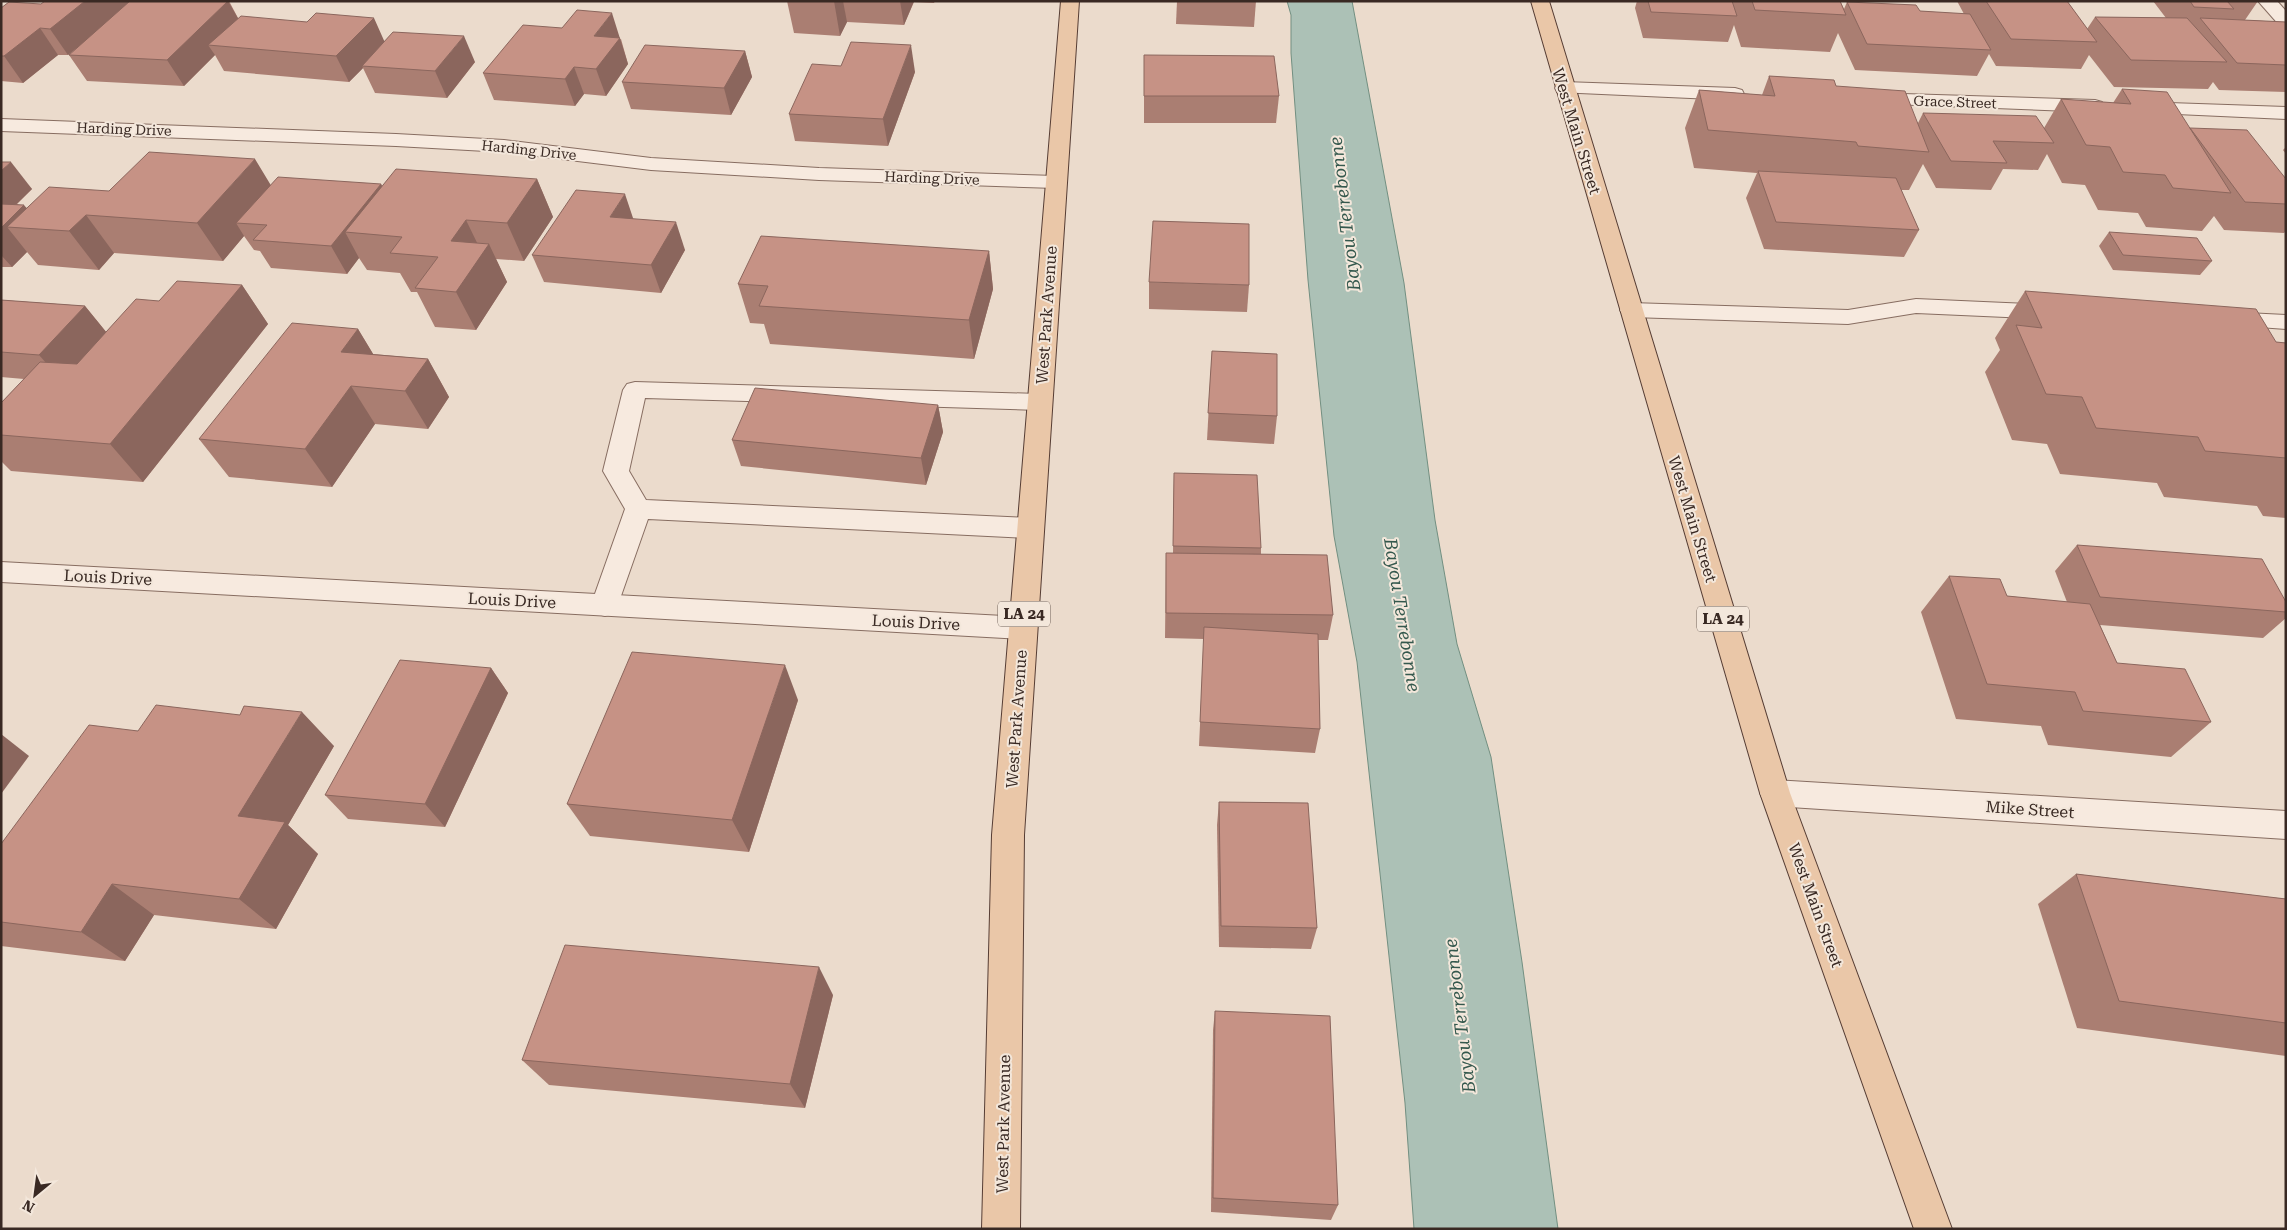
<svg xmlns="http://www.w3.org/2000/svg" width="2287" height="1230" viewBox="0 0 2287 1230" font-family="'Roboto Serif',serif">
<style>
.water{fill:#acc1b6;stroke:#728f81}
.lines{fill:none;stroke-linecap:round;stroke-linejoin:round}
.service-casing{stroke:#876d61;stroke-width:2}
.minor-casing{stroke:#876d61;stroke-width:2}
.primary-casing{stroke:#563d34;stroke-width:2}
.service{fill:#f7eadf;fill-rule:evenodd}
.minor{fill:#f7eadf;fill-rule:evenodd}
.primary{fill:#eac7a8;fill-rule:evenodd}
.wall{fill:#aa7e72}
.shaded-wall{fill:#8b665d}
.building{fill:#c69285;stroke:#8b665d}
.labels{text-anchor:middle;stroke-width:4;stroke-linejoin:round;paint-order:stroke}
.far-street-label{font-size:14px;fill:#392923;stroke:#f3e7db}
.shield{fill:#f3e7db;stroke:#71625a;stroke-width:1}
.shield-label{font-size:15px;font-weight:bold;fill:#392923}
.street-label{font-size:16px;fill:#392923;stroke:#f3e7db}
.water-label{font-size:18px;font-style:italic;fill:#34584d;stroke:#f3e7db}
</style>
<rect width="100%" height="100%" fill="#ebdbcc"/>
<polygon class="water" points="1287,1 1352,1 1404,283 1435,520 1457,644 1491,757 1522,962 1558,1229 1414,1229 1405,1103 1357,662 1334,536 1308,280 1291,53 1291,15"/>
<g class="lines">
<g class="service-casing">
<g id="service">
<polygon points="1916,299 2051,305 2059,307 2062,312 2059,317 2051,319 1916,313 1848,324 1631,317 1623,315 1620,310 1623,305 1631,303 1848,310"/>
<polygon points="2226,312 2286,315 2286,329 2218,324 2215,319 2218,314"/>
<polygon points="635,382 1039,394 1047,396 1051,402 1047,408 1039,410 645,398 629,471 646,500 1030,518 1039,521 1043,528 1039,535 1030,538 648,519 615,613 605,616 595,613 591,605 625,509 603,471 623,390 627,384"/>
</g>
</g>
<g class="minor-casing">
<g id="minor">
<polygon points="2258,1 2277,1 2286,11 2286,27 2280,26"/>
<polygon points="1564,82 1735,88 1742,90 1744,94 1742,98 1735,100 1557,92 1555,88 1557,84"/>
<polygon points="1871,93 2095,100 2102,102 2105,106 2102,110 2095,112 1864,103 1862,99 1864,95"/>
<polygon points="2140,102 2286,107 2286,119 2133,112 2130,108 2133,104"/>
<polygon points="1,119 396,134 504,140 651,158 819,168 1055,176 1062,178 1065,182 1062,186 1055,188 819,180 651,170 504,152 396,146 1,131"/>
<polygon points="1,562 1023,617 1033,620 1037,628 1033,636 1023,639 1,582"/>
<polygon points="1775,780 2286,811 2286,839 1775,806 1764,802 1760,793 1764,784"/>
</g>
</g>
<g class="primary-casing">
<g id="primary">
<polygon points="1061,1 1079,1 1024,835 1020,1229 982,1229 992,835"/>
<polygon points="1531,1 1549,1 1790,793 1952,1229 1914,1229 1760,793"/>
</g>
</g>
<use href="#service" class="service"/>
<use href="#minor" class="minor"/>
<use href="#primary" class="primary"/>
</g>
<g class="wall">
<polygon points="130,1 229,1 238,18 385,41 475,62 447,98 375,93 363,68 349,82 224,71 215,55 184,86 87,81 69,55 76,49 68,55 58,55 23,83 1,81 1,8 41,4"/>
<polygon points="787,1 935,1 934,3 914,2 904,25 847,22 840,36 794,33"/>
<polygon points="1177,1 1256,1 1254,27 1176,24"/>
<polygon points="1637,1 1840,1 1844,9 1847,2 1920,11 1964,14 1957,1 2067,1 2087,29 2095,17 2166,18 2153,1 2258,1 2245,20 2286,22 2286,92 2219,90 2213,82 2208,89 2114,87 2089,55 2081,69 1996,66 1989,54 1977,76 1855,70 1838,33 1830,52 1741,47 1734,25 1728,42 1643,38 1635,8"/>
<polygon points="621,39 628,64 606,96 584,94 575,106 494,100 483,73"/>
<polygon points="745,51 752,77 731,115 631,109 622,82"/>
<polygon points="1144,55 1279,96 1276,123 1144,123"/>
<polygon points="915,72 888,146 795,141 789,114"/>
<polygon points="1769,76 1836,86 1918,123 1923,113 2044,128 2061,99 2113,103 2122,89 2190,128 2286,179 2286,231 2284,233 2224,230 2214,216 2202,231 2146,227 2138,213 2098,210 2085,185 2062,183 2047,154 2038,170 2003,169 1991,190 1936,188 1923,164 1909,190 1901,190 1919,230 1904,257 1764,249 1746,198 1757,173 1694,168 1685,128 1699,90 1762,95"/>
<polygon points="2286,147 2286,154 2283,150"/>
<polygon points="1,162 32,189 17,204 27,208 109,191 271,185 381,184 382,186 537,179 553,217 524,261 496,259 507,282 476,330 435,327 417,292 411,292 400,273 367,270 359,258 347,274 271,268 260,251 254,250 244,236 223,261 114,253 99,270 38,265 27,252 12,267 1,267"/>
<polygon points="634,219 685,250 661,293 544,282 532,255"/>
<polygon points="2109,232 2212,261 2200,275 2113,270 2099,246"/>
<polygon points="989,251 993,289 974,359 770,344 764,324 750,323 738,284"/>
<polygon points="1149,282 1249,285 1247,312 1149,309"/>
<polygon points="242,285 268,324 143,482 11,471 1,461 1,403 24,379 1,377 1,300 85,306 106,332 159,301"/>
<polygon points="2025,291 2276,342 2286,343 2286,518 2263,516 2257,506 2164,497 2157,483 2060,474 2047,444 2012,440 1985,372 2000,350 1995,338"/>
<polygon points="358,329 373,354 428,359 449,397 428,429 375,424 332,487 229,477 199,439"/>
<polygon points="1212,351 1277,416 1274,444 1207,440"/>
<polygon points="938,405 943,432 926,485 741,466 732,440"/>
<polygon points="1174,473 1261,548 1261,554 1333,615 1328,640 1318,640 1320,729 1315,753 1199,746 1204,639 1165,638 1166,553 1173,553"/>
<polygon points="2077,545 2286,602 2286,618 2263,638 2100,625 2117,663 2211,722 2171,757 2048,745 2041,726 1956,719 1921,612 1949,576 2007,596 2067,602 2055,571"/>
<polygon points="491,668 508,693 445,827 348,819 325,795"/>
<polygon points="798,700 749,852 590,836 567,804"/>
<polygon points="138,731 334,746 288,825 318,854 276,929 154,915 125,961 1,946 1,844"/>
<polygon points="1219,802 1317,928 1311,949 1219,947 1217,825"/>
<polygon points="2076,874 2286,899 2286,1056 2077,1028 2038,904"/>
<polygon points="833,995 805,1108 549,1085 522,1060"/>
<polygon points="1215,1011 1338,1205 1331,1220 1211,1212 1213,1030"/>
</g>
<g class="shaded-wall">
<polygon points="85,1 130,1 131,4 68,55 50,29"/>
<polygon points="228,1 243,27 208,45 215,55 184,86 167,60"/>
<polygon points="834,1 843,1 847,22 840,36"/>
<polygon points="900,1 914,1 904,25"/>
<polygon points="612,13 628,64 606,96 596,69 594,36"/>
<polygon points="374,18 386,45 362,66 363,68 349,82 336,56"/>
<polygon points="40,28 58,55 23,83 4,56"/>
<polygon points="464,36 475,62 447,98 435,71"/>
<polygon points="911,45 915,72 888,146 883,119"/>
<polygon points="745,51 752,77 731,115 724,88"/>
<polygon points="574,67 584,94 575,106 565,79"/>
<polygon points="255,159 278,197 236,223 244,236 223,261 197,223"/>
<polygon points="11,162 32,189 1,219 1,171"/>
<polygon points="537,179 553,217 524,261 507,223"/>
<polygon points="381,184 396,212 345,232 359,258 347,274 331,246"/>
<polygon points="625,194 634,221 610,217"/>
<polygon points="24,205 44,229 7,227 27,252 12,267 1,255 1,228"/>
<polygon points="86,215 114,253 99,270 69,231"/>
<polygon points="466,220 482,253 489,244 507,282 476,330 456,292 451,241"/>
<polygon points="676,222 685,250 661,293 651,265"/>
<polygon points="989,251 993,289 974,359 969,320"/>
<polygon points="242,285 268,324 143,482 110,444"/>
<polygon points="85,306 107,333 63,382 39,355"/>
<polygon points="358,329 381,367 341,352"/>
<polygon points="428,359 449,397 428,429 405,391"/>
<polygon points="351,386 375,424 332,487 305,449"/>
<polygon points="938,405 943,432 926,485 921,458"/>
<polygon points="785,665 798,700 749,852 732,820"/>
<polygon points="491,668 508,693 445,827 425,804"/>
<polygon points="302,712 334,746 288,825 318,854 276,929 239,899 238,816"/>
<polygon points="1,734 29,756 1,794"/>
<polygon points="112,884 154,915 125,961 81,932"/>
<polygon points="819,967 833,995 805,1108 790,1084"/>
</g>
<g class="building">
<polygon points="45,1 85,1 50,29 40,28 4,56 1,56 1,8 9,2 41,4"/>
<polygon points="130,1 228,1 167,60 69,55"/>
<polygon points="1648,1 1732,1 1737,16 1651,12"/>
<polygon points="1752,1 1840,1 1846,15 1755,10"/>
<polygon points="1986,1 2067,1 2097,42 2011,39"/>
<polygon points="2190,1 2227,1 2234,9 2194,7"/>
<polygon points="1847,2 1916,5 1920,11 1970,14 1991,50 1867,44"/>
<polygon points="577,10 612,13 594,36 620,38 596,69 574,67 565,79 483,73 523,25 562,28"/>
<polygon points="316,13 374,18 336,56 208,45 241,16 307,22"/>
<polygon points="2095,17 2187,18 2227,62 2131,60"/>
<polygon points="2200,18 2286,22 2286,65 2237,63"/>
<polygon points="393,32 464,36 435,71 362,66"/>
<polygon points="851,42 911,45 883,119 789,114 812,64 841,66"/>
<polygon points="645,45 745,51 724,88 622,82"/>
<polygon points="1144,55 1274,56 1279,96 1144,96"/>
<polygon points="1769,76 1834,80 1836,86 1905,91 1929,152 1858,146 1856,142 1708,130 1699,90 1775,96"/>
<polygon points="2122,89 2167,92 2231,193 2173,188 2165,175 2123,172 2110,147 2086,145 2061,99 2131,104"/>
<polygon points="1923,113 2036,116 2054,143 1993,141 2007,163 1951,161"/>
<polygon points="2190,128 2247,130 2286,179 2286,204 2245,202"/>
<polygon points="149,152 255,159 197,223 86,215 69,231 7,227 49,187 109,191"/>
<polygon points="1,162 11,162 1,171"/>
<polygon points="396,169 537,179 507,223 466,220 451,241 489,244 456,292 415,288 438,257 390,253 402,237 345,232"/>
<polygon points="1758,171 1896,178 1919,230 1776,222"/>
<polygon points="278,177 381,184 331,246 253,240 267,225 236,223"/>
<polygon points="576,190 625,194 610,217 676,222 651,265 532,255"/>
<polygon points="1,204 24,205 1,228"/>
<polygon points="1153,221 1249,224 1249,285 1149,282"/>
<polygon points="2109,232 2197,238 2212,261 2123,255"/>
<polygon points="761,236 989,251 969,320 759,306 768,286 738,284"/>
<polygon points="177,281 242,285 110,444 1,435 1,403 40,362 77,364 136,299 159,301"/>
<polygon points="2025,291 2256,309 2276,342 2286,343 2286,458 2205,451 2198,437 2096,428 2082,397 2046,394 2016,325 2042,328"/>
<polygon points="1,300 85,306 39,355 1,352"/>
<polygon points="292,323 358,329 341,352 428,359 405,391 351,386 305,449 199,439"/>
<polygon points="1212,351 1277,354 1277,416 1208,413"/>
<polygon points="755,388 938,405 921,458 732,440"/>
<polygon points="1174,473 1257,475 1261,548 1173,546"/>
<polygon points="2077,545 2262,559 2286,602 2286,612 2100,597"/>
<polygon points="1166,553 1327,555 1333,615 1166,613"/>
<polygon points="1949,576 2000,579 2007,596 2090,604 2117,663 2185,669 2211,722 2083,711 2075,692 1987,684"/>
<polygon points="1204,627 1318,634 1320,729 1200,722"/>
<polygon points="632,652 785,665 732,820 567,804"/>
<polygon points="400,660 491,668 425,804 325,795"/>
<polygon points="156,705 240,715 244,706 302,712 238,816 285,822 239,899 112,884 81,932 1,922 1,844 89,725 138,731"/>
<polygon points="1219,802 1308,803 1317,928 1221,926"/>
<polygon points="2076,874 2286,899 2286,1023 2119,1001"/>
<polygon points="565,945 819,967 790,1084 522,1060"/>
<polygon points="1215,1011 1330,1016 1338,1205 1213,1198"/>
</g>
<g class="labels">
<g class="far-street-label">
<text transform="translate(1955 102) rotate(2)" y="5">Grace Street</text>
<text transform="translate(124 129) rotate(2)" y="5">Harding Drive</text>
<text transform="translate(529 150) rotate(6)" y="5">Harding Drive</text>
<text transform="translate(932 178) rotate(2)" y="5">Harding Drive</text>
</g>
<g class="shield">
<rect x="998" y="601.5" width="52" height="25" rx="4"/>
<rect x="1697" y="606.5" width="52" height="25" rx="4"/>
</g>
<g class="shield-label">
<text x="1024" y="619">LA 24</text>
<text x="1723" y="624">LA 24</text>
</g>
<g class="street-label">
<text transform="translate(1577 131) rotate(73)" y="6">West Main Street</text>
<text transform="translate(1046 315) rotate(-86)" y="6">West Park Avenue</text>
<text transform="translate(1693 519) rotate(73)" y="6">West Main Street</text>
<text transform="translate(108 577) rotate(3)" y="6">Louis Drive</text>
<text transform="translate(512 600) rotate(3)" y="6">Louis Drive</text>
<text transform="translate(916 622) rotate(3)" y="6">Louis Drive</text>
<text transform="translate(1016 719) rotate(-86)" y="6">West Park Avenue</text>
<text transform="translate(2030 809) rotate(4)" y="6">Mike Street</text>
<text transform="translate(1816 905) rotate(70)" y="6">West Main Street</text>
<text transform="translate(1003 1124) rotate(-89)" y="6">West Park Avenue</text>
</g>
<g class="water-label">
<text transform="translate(1345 214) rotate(-97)" y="6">Bayou Terrebonne</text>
<text transform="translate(1402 615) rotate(81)" y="6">Bayou Terrebonne</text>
<text transform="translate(1460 1016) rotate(-97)" y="6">Bayou Terrebonne</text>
</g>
</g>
<rect width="2287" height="1230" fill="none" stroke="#392923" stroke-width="5"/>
<g transform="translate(35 1195) rotate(209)" stroke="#f3e7db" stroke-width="4" paint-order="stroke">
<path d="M0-4L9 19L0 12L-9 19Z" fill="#392923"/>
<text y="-8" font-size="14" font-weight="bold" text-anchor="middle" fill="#392923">N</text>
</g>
</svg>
